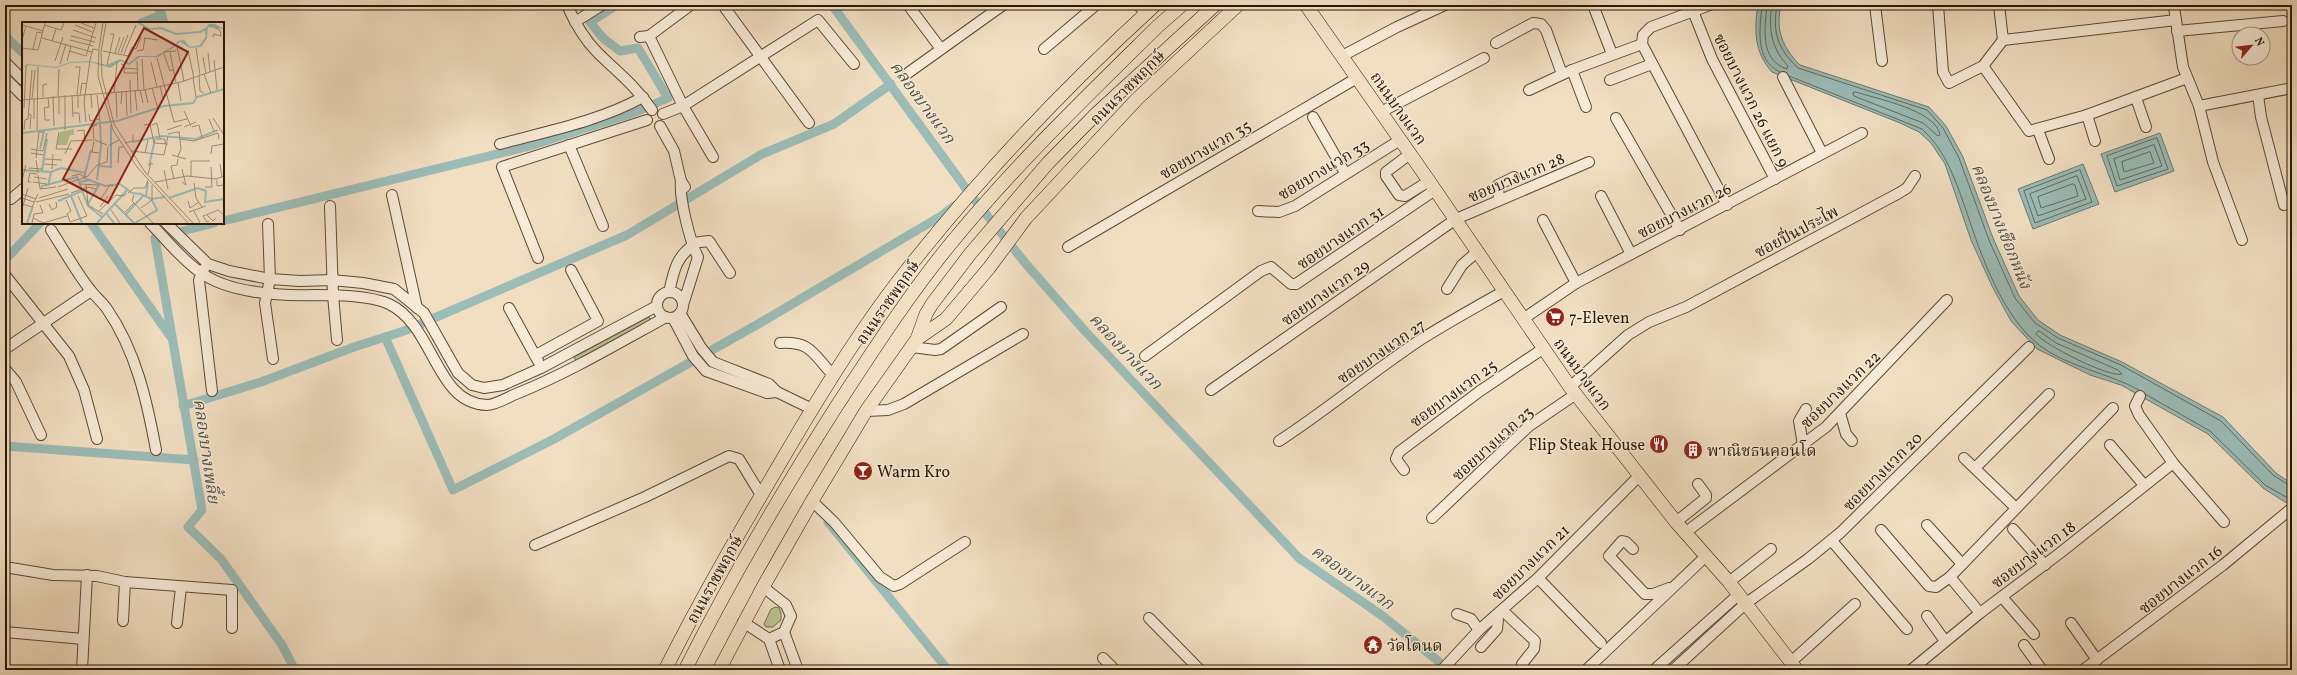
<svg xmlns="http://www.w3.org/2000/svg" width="2297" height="675" viewBox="0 0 2297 675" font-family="Vollkorn,'Noto Serif Thai',serif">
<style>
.green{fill:#b9c294;stroke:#716c4e}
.water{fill:#9bbcb7;stroke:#6d7a71}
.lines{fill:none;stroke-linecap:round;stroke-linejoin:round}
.shore{stroke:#626a5f;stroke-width:1}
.canal{stroke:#9bbcb7;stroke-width:9}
.minor-casing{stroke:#5b4936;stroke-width:12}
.major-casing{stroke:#291707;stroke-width:14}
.minor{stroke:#f7ead7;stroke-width:10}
.major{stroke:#f2dfc2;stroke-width:13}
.labels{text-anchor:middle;stroke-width:3;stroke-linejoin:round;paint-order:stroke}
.street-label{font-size:16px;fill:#291707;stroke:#f7ead7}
.poi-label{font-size:16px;fill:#291707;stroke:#f7ead7;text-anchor:start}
.water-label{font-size:17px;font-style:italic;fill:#515145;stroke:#f7ead7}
.inset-river{fill:none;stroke:#9bbcb7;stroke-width:2}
.inset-road{fill:none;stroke:#a28f77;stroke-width:1}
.view{fill:#8f2418;fill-opacity:0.15;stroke:#8f2418;stroke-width:2}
.inset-edge{fill:none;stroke:#291707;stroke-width:2}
</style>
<rect width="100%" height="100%" fill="#f2dfc2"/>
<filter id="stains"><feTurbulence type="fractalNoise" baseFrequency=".005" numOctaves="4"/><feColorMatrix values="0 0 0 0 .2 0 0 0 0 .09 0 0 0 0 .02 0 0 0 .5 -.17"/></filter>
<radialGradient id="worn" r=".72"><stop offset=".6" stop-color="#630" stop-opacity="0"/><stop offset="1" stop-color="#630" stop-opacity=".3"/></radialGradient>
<g class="green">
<polygon points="649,317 651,321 576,361 574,357"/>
<polygon points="776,607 779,608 781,613 781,620 773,627 766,627 764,624 771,609"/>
</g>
<g class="water">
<path d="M1758,5H1781C1775,30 1783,48 1800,65L1929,107L1946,126L1963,157L1993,238L2019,296L2038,320L2060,335L2122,362L2223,417L2276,473L2292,484V502H2285L2263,488L2208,434L2121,385L2090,375L2037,349L2011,321L1992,286L1971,240L1945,164L1931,143L1919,132L1900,123L1772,72C1754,52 1754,30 1758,5Z"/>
<polygon points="2160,133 2174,171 2115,192 2101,154"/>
<polygon points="2083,164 2099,204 2033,229 2018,189"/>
</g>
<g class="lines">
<g class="shore">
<path d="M1762,5C1760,28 1754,60 1780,72"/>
<path d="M1767,5C1765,27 1759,60 1787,69L1788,66C1771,48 1768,28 1772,5"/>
<path d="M1777,5C1772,33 1778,49 1798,68L1927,110L1943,128L1959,158L1989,240L2015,298L2035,323L2058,338L2121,365L2221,421L2273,475L2292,487"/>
<path d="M1789,76L1922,129C1947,152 1956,182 1967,213C1981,256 2003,317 2039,345C2067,367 2109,373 2139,390"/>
<path d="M1856,92C1877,99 1936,110 1940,135L1938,136L1923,123L1854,96L1853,93Z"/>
<polygon points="2157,138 2168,169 2117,186 2107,156"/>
<polygon points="2154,145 2162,166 2120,180 2114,159"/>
<polygon points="2150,152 2154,163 2124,172 2122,162"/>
<polygon points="2080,170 2092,202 2035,223 2024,191"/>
<polygon points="2077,176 2086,199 2038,216 2030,194"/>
<polygon points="2073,184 2075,185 2078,196 2041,208 2038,197"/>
<path d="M2039,331L2056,343L2118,370L2122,374C2109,378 2045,345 2036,334Z"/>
<polyline points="2145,394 2210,431 2265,485 2286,497 2292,498"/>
</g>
<g class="canal">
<polyline points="158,5 164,23"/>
<polyline points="832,5 970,194 1026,264 1085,331 1299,558 1384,617 1449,670"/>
<polyline points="141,23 162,15"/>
<polyline points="5,36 23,53"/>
<polyline points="223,221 530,146 636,112 668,98 638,48 620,51 603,38 590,22 617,5"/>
<polyline points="91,223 170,336"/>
<polyline points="214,223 155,238 202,510 188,527 221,559 282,645 295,670"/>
<polyline points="5,260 40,223"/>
<polyline points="385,337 453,490 554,439 760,323 941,216 954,206"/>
<polyline points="183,406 261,382 354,347 404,331 627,235 762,154 834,124 891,84"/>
<polyline points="5,446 194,460"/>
<polyline points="828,522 948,670"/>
</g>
<g class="minor-casing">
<g id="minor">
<path d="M567,5C574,21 584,39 597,52C617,72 636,86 652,110"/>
<polyline points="908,5 941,49"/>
<polyline points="1138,5 1146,13"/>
<polyline points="1593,5 1612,54"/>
<polyline points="1710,5 1651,27 1643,35 1642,44 1727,205"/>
<polyline points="1875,5 1882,61"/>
<polyline points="1938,5 1943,72 1949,83 1983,66 2003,40"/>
<polyline points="1999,5 2003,40 2176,20"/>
<polyline points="2174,7 2183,67 2199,106 2213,162 2242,240"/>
<polyline points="725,8 809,123"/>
<polyline points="1693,11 1712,59 1775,179"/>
<polyline points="575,22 602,5"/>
<polyline points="2177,31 2283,21"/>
<polyline points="649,36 683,106 713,157"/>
<polyline points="640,37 649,36 688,7"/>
<polyline points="1496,43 1533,23 1541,24 1546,30 1562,74"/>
<polyline points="1044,49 1096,5"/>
<polyline points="1342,56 1397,27 1445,5"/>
<polyline points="5,62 23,80"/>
<polyline points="1983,66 2029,131 2087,115 2187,78"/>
<polyline points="1572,70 1586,107"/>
<polyline points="908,73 1003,5"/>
<polyline points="1783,77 1822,153"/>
<polyline points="5,78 23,96"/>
<polyline points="1610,80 1652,64"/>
<polyline points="1529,90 1572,70 1642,44"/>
<polyline points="2258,95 2261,117 2284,205"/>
<polyline points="2136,98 2146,127"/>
<polyline points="2199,106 2292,88"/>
<polyline points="1381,112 1484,58"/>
<polyline points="663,114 683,106 818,20 854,64"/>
<polyline points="2087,115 2095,141"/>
<polyline points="1313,117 1345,173"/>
<polyline points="1616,118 1680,230"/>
<polyline points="660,126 674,151 681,181 685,187"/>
<polyline points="2038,130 2049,159"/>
<path d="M500,144C548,131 600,121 643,97"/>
<polyline points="569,145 603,226"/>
<polyline points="1410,154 1386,172 1386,176 1399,195 1405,196 1429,181"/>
<path d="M681,181C679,198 690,242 698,257L683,305"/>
<polyline points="392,195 417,308"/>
<polyline points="1601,196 1631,254"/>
<polyline points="5,197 11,199 23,189"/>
<polyline points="1499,200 1498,185 1514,177"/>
<polyline points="330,206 333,295 337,340"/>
<polyline points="1258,211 1279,212 1295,206 1400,140"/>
<polyline points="1543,220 1576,283"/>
<path d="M150,223C166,239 181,259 200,272C228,293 279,296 313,295C334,295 369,295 389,304C435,326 435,404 487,405C496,405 508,397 516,394C568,373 617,344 666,317"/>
<polyline points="166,223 208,264 229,271 270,279 300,281 332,280 363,283 394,289 424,313 458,373 472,385 484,388 503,385 541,368 657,306"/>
<polyline points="268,224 270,279 265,303 273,359"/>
<path d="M51,230C64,250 76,272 91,291C96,297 103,303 107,309C136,351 147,401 156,450"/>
<polyline points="692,243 709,241 730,273"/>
<polyline points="1068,247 1357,78"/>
<polyline points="538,258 502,167 647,120"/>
<polyline points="204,269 199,280 212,391"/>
<polyline points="5,275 69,356 84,390 97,439"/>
<polyline points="1447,289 1462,265 1478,251"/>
<path d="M669,292C674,272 675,259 692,246"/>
<circle cx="670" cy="305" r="13"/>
<polyline points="509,308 538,361"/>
<polyline points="680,313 702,349 713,362 769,384 777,392 812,409"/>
<polyline points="673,318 693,356 706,371 767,393 777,392"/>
<polyline points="1523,319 1576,283 1862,133"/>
<path d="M780,343C811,341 813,354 832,374"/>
<polyline points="912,347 935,350 941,349 1001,307"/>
<polyline points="5,349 91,291"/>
<polyline points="536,355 598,321 571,270"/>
<polyline points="1145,356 1261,271 1271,267 1291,284 1296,284 1435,190"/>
<polyline points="5,369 16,382 41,435"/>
<polyline points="1570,387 1628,335 1649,322 1686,307 1899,193 1907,188 1915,176"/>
<polyline points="1211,390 1456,219 1589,162"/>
<polyline points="2140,396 2135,406 2139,415 2173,463 2224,522"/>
<polyline points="866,411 888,410 904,404 1023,334"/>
<polyline points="1840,413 1846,434 1852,441"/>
<path d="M1279,441C1328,409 1372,372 1420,340C1447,323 1476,307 1504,291"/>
<polyline points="1803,445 1799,421 1806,409"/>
<polyline points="2110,445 2144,485"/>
<polyline points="1964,458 2016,508"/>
<polyline points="1975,468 2049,394"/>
<polyline points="1404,470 1396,459 1399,452 1480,391 1544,348"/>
<polyline points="812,501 834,522 880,577 894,586 900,584 965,542"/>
<polyline points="1432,518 1529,426 1576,394"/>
<polyline points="1676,522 1706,498 1706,495 1698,484"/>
<polyline points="1927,525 1962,564"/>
<polyline points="2013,529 2045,565"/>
<polyline points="1881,530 1929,586 1936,587 1950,577"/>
<polyline points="1686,532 1826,427 1947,300"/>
<polyline points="1832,541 1907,629"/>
<polyline points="535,545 645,497 729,456 739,459 761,495"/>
<polyline points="1633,549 1626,542 1622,541 1609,556 1645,594 1653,594 1669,588"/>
<polyline points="5,567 53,575 97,576 125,582 232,590 232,628"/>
<polyline points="1538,578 1601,643"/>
<polyline points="1729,582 1771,549"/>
<polyline points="2002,597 2034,634"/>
<polyline points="1502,610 1535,641 1534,649 1522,664"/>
<polyline points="1980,613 1950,577 2113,408"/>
<polyline points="1457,614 1471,619 1479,630"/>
<polyline points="1927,616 1945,641"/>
<polyline points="1149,618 1200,670"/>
<polyline points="123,621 125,582"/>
<polyline points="743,622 769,639 784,632 791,616 786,605 763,587"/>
<polyline points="177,623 181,587"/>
<polyline points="2071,623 2097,660"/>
<polyline points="5,632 83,639"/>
<polyline points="784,632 798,670"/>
<polyline points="769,639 780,670"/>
<polyline points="2024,645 2042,670"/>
<polyline points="1481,647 1497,629 1498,619 1495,616"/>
<polyline points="1103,658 1115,670"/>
<polyline points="1791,662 1855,604"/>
<polyline points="82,670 87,575"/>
<polyline points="1442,670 1479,630 1538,578 1640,475"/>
<polyline points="1586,670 1706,556"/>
<polyline points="1654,670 1738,595"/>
<polyline points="1673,670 1745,604 1808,559 1840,533 2029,347"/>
<polyline points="1911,670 1980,613 2060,553 2173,463"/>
<polyline points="2083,670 2223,565 2292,508"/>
<polyline points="2290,670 2292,669"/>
</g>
</g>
<g class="major-casing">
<g id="major">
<polyline points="1306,5 1429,181 1570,387 1676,522 1729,582 1797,670"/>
<polyline points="917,339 946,319 989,268 1026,218 1137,99 1238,5"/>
<path d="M665,670C703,594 746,521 789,448C823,390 858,333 899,280C976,181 1063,89 1155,5"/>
<path d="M685,670C731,578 783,490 838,404C874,349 910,293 952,242C1015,165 1087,96 1158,26L1182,5"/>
<polyline points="719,670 763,587 812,501 866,411 917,339 926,314 932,304 970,254 1048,163 1096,114 1215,5"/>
</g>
</g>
<use href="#minor" class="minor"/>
<use href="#major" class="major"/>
</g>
<defs>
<g id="supermarket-disc" transform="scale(1)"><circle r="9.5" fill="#8f2418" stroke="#f7ead7"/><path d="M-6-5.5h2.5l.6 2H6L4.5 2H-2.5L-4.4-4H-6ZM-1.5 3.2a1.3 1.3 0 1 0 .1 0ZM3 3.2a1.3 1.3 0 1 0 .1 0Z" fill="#fff"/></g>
<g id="restaurant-disc" transform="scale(1)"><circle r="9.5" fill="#8f2418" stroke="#f7ead7"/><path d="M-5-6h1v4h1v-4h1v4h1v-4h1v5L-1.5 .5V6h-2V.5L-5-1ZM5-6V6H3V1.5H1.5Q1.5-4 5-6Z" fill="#fff"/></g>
<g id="building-disc" transform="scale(1)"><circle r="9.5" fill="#8f2418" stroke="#f7ead7"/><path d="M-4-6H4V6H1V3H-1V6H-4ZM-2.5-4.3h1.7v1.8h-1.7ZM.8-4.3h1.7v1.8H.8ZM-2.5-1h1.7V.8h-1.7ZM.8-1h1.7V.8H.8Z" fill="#fff"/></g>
<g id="bar-disc" transform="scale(1)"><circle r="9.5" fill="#8f2418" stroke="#f7ead7"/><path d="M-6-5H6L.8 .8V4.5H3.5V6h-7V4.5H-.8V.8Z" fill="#fff"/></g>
<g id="temple-disc" transform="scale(1)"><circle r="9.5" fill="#8f2418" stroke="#f7ead7"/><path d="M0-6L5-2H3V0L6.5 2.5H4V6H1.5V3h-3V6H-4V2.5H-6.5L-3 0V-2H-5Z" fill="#fff"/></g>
</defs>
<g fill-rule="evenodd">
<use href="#supermarket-disc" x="1555" y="317"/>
<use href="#restaurant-disc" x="1659" y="444"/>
<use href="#building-disc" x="1693" y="450"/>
<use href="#bar-disc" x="863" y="471"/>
<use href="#temple-disc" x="1373" y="645"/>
</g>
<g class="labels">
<g class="street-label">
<text transform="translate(1127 87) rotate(-45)" y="6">ถนนราชพฤกษ์</text>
<text transform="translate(1752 100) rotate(63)" y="6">ซอยบางแวก 26 แยก 9</text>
<text transform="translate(1399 108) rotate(55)" y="6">ถนนบางแวก</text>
<text transform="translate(1205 149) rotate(-30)" y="6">ซอยบางแวก 35</text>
<text transform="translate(1323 169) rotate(-31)" y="6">ซอยบางแวก 33</text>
<text transform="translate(1516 177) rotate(-23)" y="6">ซอยบางแวก 28</text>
<text transform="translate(1684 210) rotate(-27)" y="6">ซอยบางแวก 26</text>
<text transform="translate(1796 231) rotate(-28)" y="6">ซอยปิ่นประไพ</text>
<text transform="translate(1340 237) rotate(-34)" y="6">ซอยบางแวก 31</text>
<text transform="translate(1325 292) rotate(-35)" y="6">ซอยบางแวก 29</text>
<text transform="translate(887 302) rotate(-55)" y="6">ถนนราชพฤกษ์</text>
<text transform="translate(1381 351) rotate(-34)" y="6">ซอยบางแวก 27</text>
<text transform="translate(1583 374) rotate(54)" y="6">ถนนบางแวก</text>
<text transform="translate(1840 389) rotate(-44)" y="6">ซอยบางแวก 22</text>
<text transform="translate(1453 393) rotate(-36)" y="6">ซอยบางแวก 25</text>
<text transform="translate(1492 443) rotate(-42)" y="6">ซอยบางแวก 23</text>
<text transform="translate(1882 471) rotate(-45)" y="6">ซอยบางแวก 20</text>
<text transform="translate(2033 554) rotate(-37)" y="6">ซอยบางแวก 18</text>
<text transform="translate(1530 562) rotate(-44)" y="6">ซอยบางแวก 21</text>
<text transform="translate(714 579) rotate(-61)" y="6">ถนนราชพฤกษ์</text>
<text transform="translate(2180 579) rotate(-38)" y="6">ซอยบางแวก 16</text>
</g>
<g class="poi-label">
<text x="1569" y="323">7-Eleven</text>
<text x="1645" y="450" text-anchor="end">Flip Steak House</text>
<text x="1707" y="456">พาณิชธนคอนโด</text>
<text x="877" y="477">Warm Kro</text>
<text x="1387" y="651">วัดโตนด</text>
</g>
<g class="water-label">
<text transform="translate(923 102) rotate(54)" y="6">คลองบางแวก</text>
<text transform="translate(2002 226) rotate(68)" y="6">คลองบางเชือกหนัง</text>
<text transform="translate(1126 351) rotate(47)" y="6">คลองบางแวก</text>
<text transform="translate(207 451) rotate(82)" y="6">คลองบางเพลี้ย</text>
<text transform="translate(1353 577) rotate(36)" y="6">คลองบางแวก</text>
</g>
</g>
<g transform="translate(22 22)">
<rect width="202" height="202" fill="#f2dfc2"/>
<path d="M52,107V113H48L45,123H35L38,110Z" fill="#b9c294"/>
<path d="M187,2H193L202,7L186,5L185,16L179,25L168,26L158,20L154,24L136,35H118L107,43L99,39L88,46L68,40L48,41L34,46L7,43L0,46L5,42L34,45L48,40L67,39L85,43L98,37L107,41L116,34H134L153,23L156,19L162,18L168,25L178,23L184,14L182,8Z" fill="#9bbcb7"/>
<path class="inset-river" d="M117,1L127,7L139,6L154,12L178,10L183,7M0,111L95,99L142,84L171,81L175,75L202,67M110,120L140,114L174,117L196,108M18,127L22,109M69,128L62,156L83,164L98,162L110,171L119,172L129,177L143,175M77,144L89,145V103M127,144L133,117M0,148L29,150L39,146L64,151M20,148L25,117M75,158L79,124L78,102M56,160L69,158M26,164L29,150M19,167L20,164L55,155L66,184L80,195M49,174L60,201M124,174L126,160M147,176L176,166L184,169L183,180L202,177M36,179L60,169M66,182L78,161M93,182L112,201M84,191L92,201M103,193L122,173M5,201L11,184M75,201L106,167M113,201L135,188L130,178"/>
<path class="inset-road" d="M59,1L72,6M81,1L77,27L76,54L91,108L115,145L166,201M84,1L79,30L80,55L92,102L123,150L171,201M0,3L21,9M22,3L39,8L42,1M53,3L70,10M51,8L74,16M49,14L73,20M191,15L192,12L199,14L198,8L193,6M20,16L70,30M122,16L136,18M0,18L4,4M48,18L71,24M30,19L34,7M155,24L162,59M0,26L16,28L23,1M174,26L178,53M11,27L15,10L20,11M47,29L64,34L74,1M81,29L106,34L110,25L114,27L119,15M115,29L121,28L123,16M166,29L172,56M142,30L154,29M148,30L154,61M93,31L98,15M96,31L102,15M99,31L106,13M186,31L188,50M102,32L114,3M142,32L148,49L151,48M181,35L184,52M135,36L152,100L165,97M120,37L122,68M192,38L195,68M33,39L41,15M45,39L49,24M115,39L116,68M129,40L135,65M38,42L44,22M99,42L102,43V51H115M85,43L92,12H88M53,45H58L55,73M101,46L115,47M182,52L189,71M177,54L178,69L182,71M171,56L174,75M108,58L109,91M156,61L159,79M138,64L141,77M130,66L136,87M113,68L115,89M118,68L121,81M123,68L126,81M104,69L105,94M92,71L95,40M94,71L95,96M43,73V108M50,73L51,95M58,73L60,61L65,62M69,73L70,86M75,73L78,100M31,74L32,104M36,74L37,47M37,74V92M21,75V63L25,62M26,76L27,85L22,86L23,94V98H28M10,77L13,48M12,77V97M0,78L122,68L159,60L202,45M99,82L100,70M2,86L4,44M56,86V73M162,89L169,104M51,91H57L58,101M7,92L9,93L8,107M67,92L68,99L77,97M191,96L202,113M6,97L10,48M187,97L192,109M64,100L62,80L68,38L71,27L76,28M122,103L128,102L132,121L146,122M130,103L135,101L138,117M162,105L174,100M170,105L177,103L180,116M2,108L3,98L6,97M15,108L16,45M145,108L160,103M55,109L62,108L63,120M37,110L34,127H50M146,112L155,110L158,112M134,117H143V122M158,117L172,119L196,111L197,117M72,118L71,104L75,103M73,118L85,123M72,119L70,130L77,131M103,121L111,119V113M86,124L97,118M9,127L21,129L25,111M110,129L142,133L146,114M9,131L22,133M123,131L126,118M43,132L49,119L71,118M189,132L190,124L202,122M150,133L164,137M156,134L159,127L157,109M14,136L17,110H21M23,137L40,138M14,138L16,151M169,139H188M96,141L97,125H101M22,142L35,143M198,142L200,155M7,146L20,147M30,147L31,132M160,147L164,163L160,160M142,148L146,167M126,152L129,141L131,142M16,153L18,167L34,165M50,154L58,152L62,155M169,154V139M12,155L25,157M152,157L149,144L155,143L156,137M0,158L4,143M195,158V164L201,163M9,160H6L8,151L15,152M11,160L25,162M133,160L165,154L194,157L202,154M172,161L174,176L180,185M58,162L76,163M64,162L66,183L81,192M36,165L66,154L75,143L85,140L86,125M183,165H190L189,145M49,171L66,165L74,167M106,171L112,166H123L126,158M0,172L14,177M112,173L110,179L131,201M0,176L12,180M17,176L46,167M44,178L49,189L45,192M78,178L88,163L91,164M166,179L168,186L177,180M14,180L47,172M0,182L10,185L16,172M27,182L30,188L35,185L34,180M78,185L86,174M119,186L130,178V163M0,187L6,166M89,188L98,201M77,189L94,173L102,174L105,171M172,189L178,201M103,190L112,181M167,190L184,184M45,191L48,200L65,194L56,174M184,192L191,199L194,196M11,196L21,201L45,194M187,199L185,200L181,194L196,188L202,193M10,201L12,192L21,191L18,183"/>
<path class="view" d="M122,6L166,30L86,181L41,157Z"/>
<rect width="202" height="202" class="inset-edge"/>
</g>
<rect width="2297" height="675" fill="none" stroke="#f2dfc2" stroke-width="20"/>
<rect x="6" y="6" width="2285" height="663" fill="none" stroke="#291707" stroke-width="2"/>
<rect x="10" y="10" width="2277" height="655" fill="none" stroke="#291707"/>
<g transform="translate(2251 46) rotate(62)"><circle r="19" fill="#f7ead7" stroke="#a59684"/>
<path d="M0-3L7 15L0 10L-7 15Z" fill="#8f2418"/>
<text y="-6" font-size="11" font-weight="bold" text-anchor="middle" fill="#291707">N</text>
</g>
<rect width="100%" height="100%" filter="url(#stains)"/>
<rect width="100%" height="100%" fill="url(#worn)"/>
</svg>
